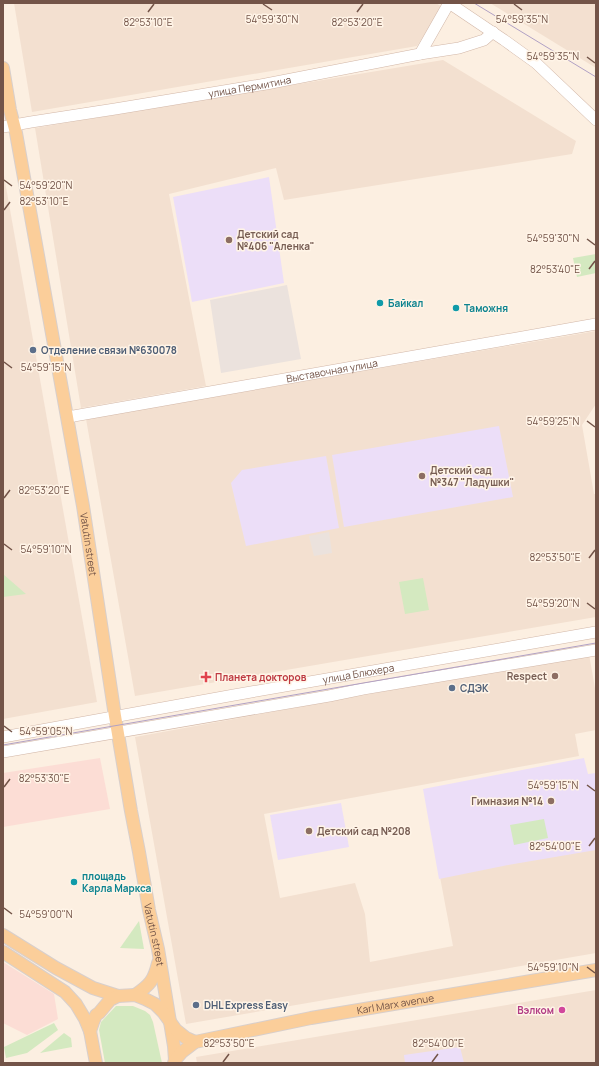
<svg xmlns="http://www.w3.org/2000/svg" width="599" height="1066" viewBox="0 0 599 1066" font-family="Manrope,sans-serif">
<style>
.residential{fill:#f3e0d0}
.commercial{fill:#fcddd5}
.industrial{fill:#ebe2dd}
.education{fill:#ecdef8}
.green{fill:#d4e9c0}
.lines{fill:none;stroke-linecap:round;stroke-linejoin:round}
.secondary-casing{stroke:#d2b7a8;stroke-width:12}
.primary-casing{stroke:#d8cfcc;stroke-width:14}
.secondary{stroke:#fff;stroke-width:11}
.primary{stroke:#fbce9a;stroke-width:12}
.tram{stroke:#b1a1c5;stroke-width:1}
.ticks{fill:none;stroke:#735448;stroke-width:1.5}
.education-dot{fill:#8d6e63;stroke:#fff4e7;stroke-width:1.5}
.culture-dot{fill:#0f9aa8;stroke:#fff4e7;stroke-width:1.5}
.service-dot{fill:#5c6f8a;stroke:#fff4e7;stroke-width:1.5}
.health-dot{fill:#e0444e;stroke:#fff4e7;stroke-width:1.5}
.hotel-dot{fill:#d1479c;stroke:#fff4e7;stroke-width:1.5}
.labels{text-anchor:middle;stroke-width:3;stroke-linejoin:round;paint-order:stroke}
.street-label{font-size:10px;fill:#735448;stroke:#fff4e7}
.education-label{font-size:10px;font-weight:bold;fill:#785e54;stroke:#fff4e7;text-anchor:start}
.culture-label{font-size:10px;font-weight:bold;fill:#0d838f;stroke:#fff4e7;text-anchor:start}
.service-label{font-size:10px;font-weight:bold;fill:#4e5e75;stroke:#fff4e7;text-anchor:start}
.health-label{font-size:10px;font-weight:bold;fill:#be3a42;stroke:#fff4e7;text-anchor:start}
.hotel-label{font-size:10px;font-weight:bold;fill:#b23c85;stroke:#fff4e7;text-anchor:end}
.ticks-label{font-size:10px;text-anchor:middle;fill:#735448;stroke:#fff4e7;stroke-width:3;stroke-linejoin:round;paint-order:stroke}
</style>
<rect width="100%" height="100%" fill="#fcefe1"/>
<g class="residential">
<polygon points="14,3 436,3 442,7 417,46 32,112"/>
<polygon points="490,3 596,3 596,68"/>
<polygon points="443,60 576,141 572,154 284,200 276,168 169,194 206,386 81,408 35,128"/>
<polygon points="3,170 97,702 3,719"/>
<polygon points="596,331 596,404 582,425 594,494 596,494 596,617 135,696 86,419"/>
<polygon points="589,654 596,694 596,730 575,734 579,756 264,814 280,898 355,883 365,914 370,962 453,946 440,877 596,848 596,953 186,1024 135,737"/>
<polygon points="596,990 596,1063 197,1063 196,1057"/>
</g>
<g class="commercial">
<polygon points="100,758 110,809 3,827 3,773"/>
<polygon points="3,962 54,994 58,1019 27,1035 3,1023"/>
</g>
<g class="industrial">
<polygon points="287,285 301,359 221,373 210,300"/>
<polygon points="329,532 332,553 314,556 309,536"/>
</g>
<g class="education">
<polygon points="269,177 284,283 192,302 173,197"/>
<polygon points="499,426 513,497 344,527 332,455"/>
<polygon points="326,456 339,528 246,546 231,483 242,470"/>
<polygon points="584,758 588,774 596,773 596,850 508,865 439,879 423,789"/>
<polygon points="341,803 349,847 278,860 270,815"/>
<polygon points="460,1047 464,1063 405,1063 404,1055"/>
</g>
<g class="green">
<polygon points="596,254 596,273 577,277 573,258"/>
<polygon points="3,574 26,594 3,597"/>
<polygon points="423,578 429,610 405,614 399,582"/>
<polygon points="544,819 548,838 514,845 510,825"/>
<polygon points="139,921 144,949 120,948"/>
<polygon points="116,1006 133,1006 145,1011 150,1015 153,1022 162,1063 105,1063 99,1030 101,1022"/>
<polygon points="54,1023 58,1030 27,1053 6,1058 4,1047"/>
<polygon points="64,1033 71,1038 72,1047 40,1053"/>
</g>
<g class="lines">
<g class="secondary-casing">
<g id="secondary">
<polyline points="449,3 504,40 536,63 596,120"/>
<polyline points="420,54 449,3"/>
<path id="s1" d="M3,127L31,122L115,109L266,84L420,54L459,48L484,40L493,32"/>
<path id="s2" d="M68,417L596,324"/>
<path id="s3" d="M3,737L234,695L596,632"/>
<polyline points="3,752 329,696 363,689 596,650"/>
</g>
</g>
<g class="primary-casing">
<g id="primary">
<path id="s4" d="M3,68L10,110L16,133L83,506L115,716L131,811L139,852L149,910L158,949L174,1046L175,1060L174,1063"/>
<polyline points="3,935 56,968 93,988 118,996"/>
<polyline points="3,952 65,992 76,1004 85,1019 90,1031 96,1063"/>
<path d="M135,995C150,985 154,980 158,963"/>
<polyline points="90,1031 93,1022 96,1015 99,1013 110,1000 118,996 135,995 145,999 155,1004 163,1012 176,1030 186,1038 195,1042"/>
<path id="s5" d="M175,1060L182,1052L195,1042L311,1018L596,970"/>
</g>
</g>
<use href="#secondary" class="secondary"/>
<use href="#primary" class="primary"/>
<g class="tram">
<polyline points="474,3 596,77"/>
<polyline points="3,745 596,643"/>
</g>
</g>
<path class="ticks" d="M263,4L272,10M514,4L522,10M148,12L154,4M357,12L363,4M587,57L595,63M4,180L12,186M4,210L10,202M587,239L595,245M589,269L595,261M4,362L12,368M587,421L595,427M4,498L10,490M4,544L12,550M589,558L595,550M587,603L595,609M4,726L12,732M587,785L595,791M4,787L10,779M589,846L595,838M4,908L12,914M587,967L595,973M223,1062L229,1054M432,1062L438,1054"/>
<g class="education-dot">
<circle cx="229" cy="240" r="4"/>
<circle cx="422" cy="476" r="4"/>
<circle cx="555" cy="676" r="4"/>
<circle cx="551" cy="801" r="4"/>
<circle cx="309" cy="831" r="4"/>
</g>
<g class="culture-dot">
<circle cx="380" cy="303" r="4"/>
<circle cx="456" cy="308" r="4"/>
<circle cx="74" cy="882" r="4"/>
</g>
<g class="service-dot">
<circle cx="33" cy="350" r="4"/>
<circle cx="452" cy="688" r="4"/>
<circle cx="196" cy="1005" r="4"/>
</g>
<path class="health-dot" d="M204 671h4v4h4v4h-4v4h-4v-4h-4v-4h4z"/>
<circle class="hotel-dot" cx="562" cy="1010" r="4"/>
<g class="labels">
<g class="street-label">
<text dy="4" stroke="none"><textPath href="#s1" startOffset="250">улица Пермитина</textPath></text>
<text dy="4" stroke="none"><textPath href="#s2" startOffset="268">Выставочная улица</textPath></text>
<text dy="4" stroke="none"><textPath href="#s4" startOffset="484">Vatutin street</textPath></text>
<text dy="4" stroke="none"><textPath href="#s3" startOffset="361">улица Блюхера</textPath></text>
<text dy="4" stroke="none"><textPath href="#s4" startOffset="880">Vatutin street</textPath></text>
<text dy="4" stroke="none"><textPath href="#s5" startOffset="231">Karl Marx avenue</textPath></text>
</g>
<g class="education-label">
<text x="237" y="238">Детский сад<tspan x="237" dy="12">№406 "Аленка"</tspan></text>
<text x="430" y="474">Детский сад<tspan x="430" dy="12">№347 "Ладушки"</tspan></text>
<text x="547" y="680" text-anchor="end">Respect</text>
<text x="543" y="805" text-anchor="end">Гимназия №14</text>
<text x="317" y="835">Детский сад №208</text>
</g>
<g class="culture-label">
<text x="388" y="307">Байкал</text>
<text x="464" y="312">Таможня</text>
<text x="82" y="880">площадь<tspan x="82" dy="12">Карла Маркса</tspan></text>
</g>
<g class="service-label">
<text x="41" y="354">Отделение связи №630078</text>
<text x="460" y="692">СДЭК</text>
<text x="204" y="1009">DHL Express Easy</text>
</g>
<g class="health-label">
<text x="215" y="681">Планета докторов</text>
</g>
<g class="hotel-label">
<text x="554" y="1014">Вэлком</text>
</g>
</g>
<g class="ticks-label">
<text x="522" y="23">54°59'35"N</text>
<text x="272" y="23">54°59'30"N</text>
<text x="357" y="26">82°53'20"E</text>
<text x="148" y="26">82°53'10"E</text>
<text x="553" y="60">54°59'35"N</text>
<text x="46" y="189">54°59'20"N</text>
<text x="44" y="205">82°53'10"E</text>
<text x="553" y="242">54°59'30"N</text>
<text x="555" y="273">82°53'40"E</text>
<text x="46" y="371">54°59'15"N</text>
<text x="553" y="425">54°59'25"N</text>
<text x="44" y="494">82°53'20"E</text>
<text x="46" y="553">54°59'10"N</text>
<text x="555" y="561">82°53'50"E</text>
<text x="553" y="607">54°59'20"N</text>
<text x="46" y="735">54°59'05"N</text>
<text x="44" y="782">82°53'30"E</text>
<text x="553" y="789">54°59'15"N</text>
<text x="555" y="850">82°54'00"E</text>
<text x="46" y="918">54°59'00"N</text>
<text x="553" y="971">54°59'10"N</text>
<text x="229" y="1047">82°53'50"E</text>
<text x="438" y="1047">82°54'00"E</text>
</g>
<rect width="599" height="1066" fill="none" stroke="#735448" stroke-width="8"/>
</svg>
